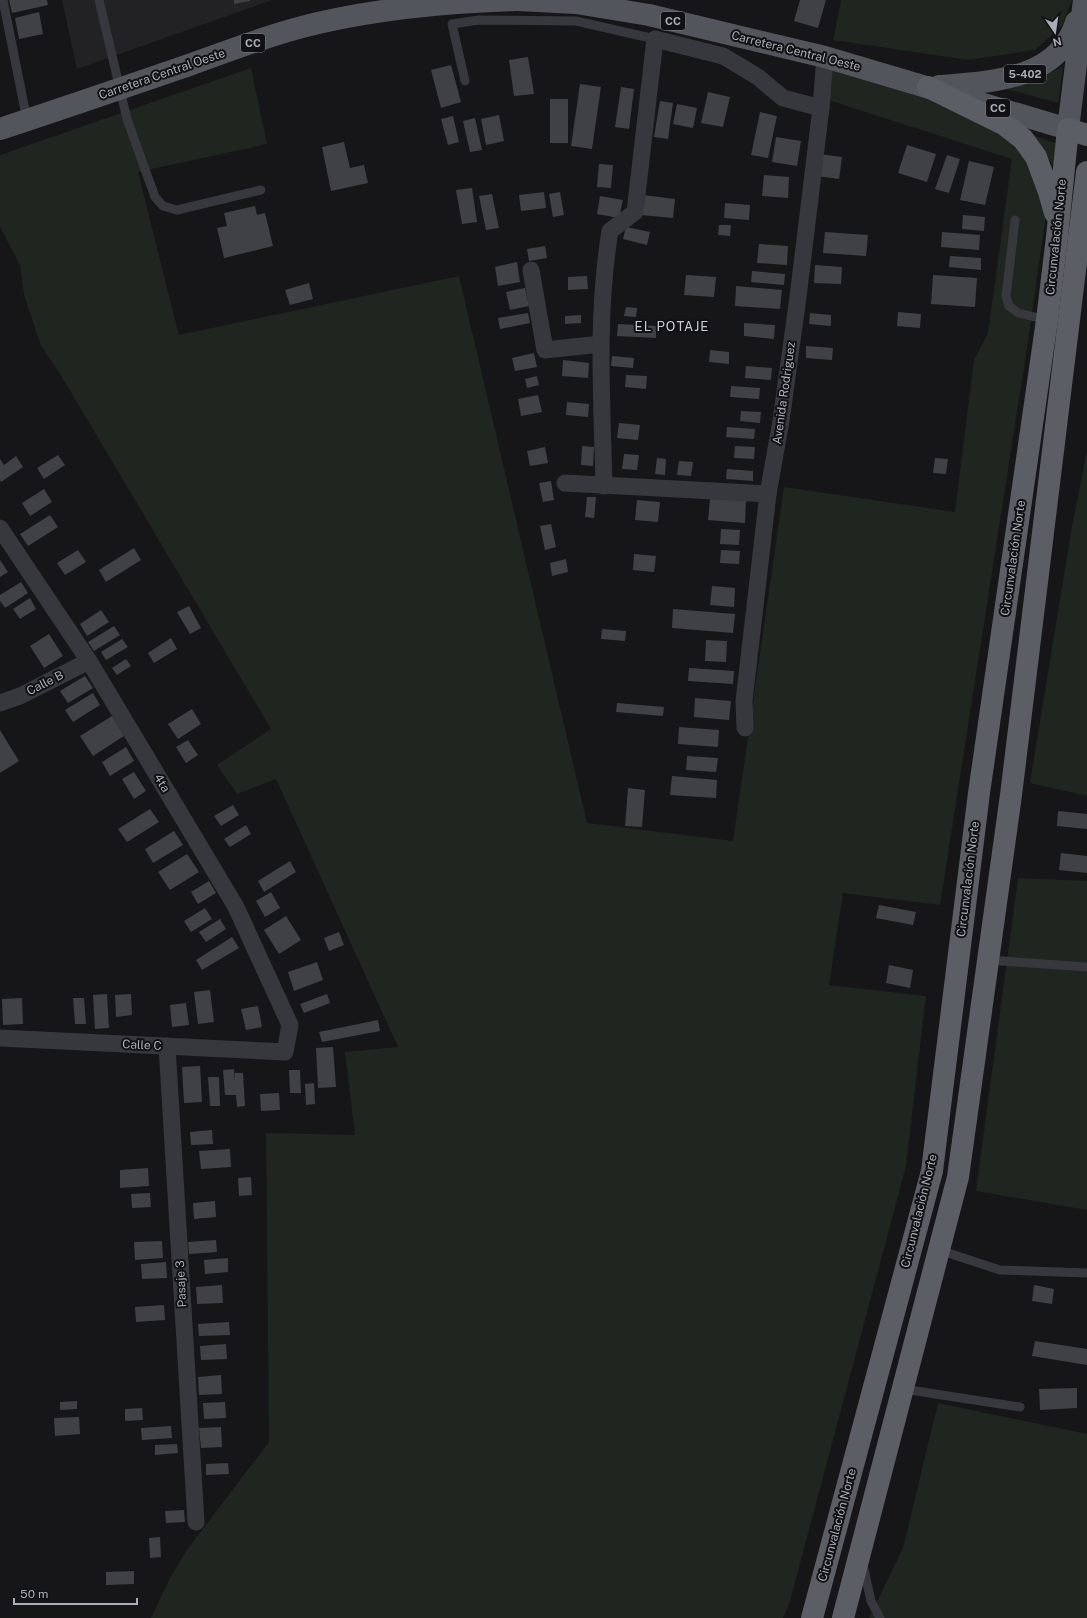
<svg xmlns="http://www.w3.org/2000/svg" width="1087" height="1618" viewBox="0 0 1087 1618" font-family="'Public Sans',sans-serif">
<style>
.built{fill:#222225}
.green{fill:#1e261f}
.building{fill:#404145}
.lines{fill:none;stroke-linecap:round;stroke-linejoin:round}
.service{stroke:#37383d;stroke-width:9}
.minor{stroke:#37383d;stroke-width:17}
.primary{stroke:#53555c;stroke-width:22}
.trunk{stroke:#5b5e65;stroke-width:22}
.labels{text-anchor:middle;stroke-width:4;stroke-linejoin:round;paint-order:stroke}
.shield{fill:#111113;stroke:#7b7e86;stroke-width:1}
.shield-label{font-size:11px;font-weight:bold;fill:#a8adb8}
.street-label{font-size:12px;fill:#a8adb8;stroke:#111113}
.neighbourhood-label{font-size:13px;letter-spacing:1px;fill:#c9ccd4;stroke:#111113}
</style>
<rect width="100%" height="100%" fill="#161618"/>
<polygon class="built" points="62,0 272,0 77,69"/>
<g class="green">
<polygon points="841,0 1072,0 1062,26 1035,50 968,60 833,40"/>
<polygon points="825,57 1005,125 1049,192 1029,335 940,905 843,893 829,985 926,996 906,1166 790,1601 783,1618 151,1618 169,1580 186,1551 269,1442 266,1133 355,1135 345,1052 398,1047 276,779 237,794 217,765 271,729 59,372 41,346 24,295 20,265 0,227 0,155 251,68 267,144 138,172 179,335 459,276 587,823 733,841 784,487 955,512 974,360 988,333 1012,159 822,98"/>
<polygon points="1063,67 1058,103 1003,88 1036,78"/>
<polygon points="1033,135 1057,144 1054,167"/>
<polygon points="1087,450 1087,796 1030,783 1071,532"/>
<polygon points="1018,878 1087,881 1087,1210 976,1191"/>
<polygon points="938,1403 1087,1434 1087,1618 869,1618 903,1548"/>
</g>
<g class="building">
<polygon points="9,0 47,0 48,5 12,13"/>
<polygon points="234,0 250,0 250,1 234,4"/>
<polygon points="800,0 826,0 818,28 794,21"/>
<polygon points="39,12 43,34 19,39 15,18"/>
<polygon points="528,57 534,94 514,96 509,60"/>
<polygon points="451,65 461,102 441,108 431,70"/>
<polygon points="580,84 601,87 592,149 571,146"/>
<polygon points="621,87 634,89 629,129 615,127"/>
<polygon points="708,92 730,97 723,127 701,123"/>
<rect x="550" y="99" width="18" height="44"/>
<polygon points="660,101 673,103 668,139 654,137"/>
<polygon points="677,104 697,108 693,128 673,124"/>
<polygon points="760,112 777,116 768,158 751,155"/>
<polygon points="499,115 504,141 486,145 481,119"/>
<polygon points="453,116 459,142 448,145 441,119"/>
<polygon points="475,118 482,150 470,152 463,121"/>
<polygon points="776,137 801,141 797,166 772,162"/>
<polygon points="344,142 350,168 364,165 368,183 331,191 322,147"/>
<polygon points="907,145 936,154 927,182 898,173"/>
<polygon points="819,154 842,157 839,179 816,176"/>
<polygon points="947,155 960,159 949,193 935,189"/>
<polygon points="969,161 994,167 985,205 960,200"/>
<polygon points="599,164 613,165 611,188 597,187"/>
<polygon points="764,175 789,177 788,198 762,196"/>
<polygon points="472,188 477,222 462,224 456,190"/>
<polygon points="544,192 546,208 521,211 519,195"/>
<polygon points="560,192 564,215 553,217 549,194"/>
<polygon points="492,194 499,228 486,230 479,196"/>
<polygon points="643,195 675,199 673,218 641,215"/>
<polygon points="600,196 623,200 619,218 597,214"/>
<polygon points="725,203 750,205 749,220 724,218"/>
<polygon points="255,206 257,215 265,213 273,246 224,258 217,228 227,226 224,213"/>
<polygon points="963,215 985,217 984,231 962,229"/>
<polygon points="719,225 731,225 730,236 718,235"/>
<polygon points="626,227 650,232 647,245 623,239"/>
<polygon points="825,232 868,235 866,256 823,253"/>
<polygon points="942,232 980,235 979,250 941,247"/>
<polygon points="759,244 788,246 787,265 757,263"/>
<polygon points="545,246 547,258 529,261 527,249"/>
<polygon points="950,256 981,258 981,270 949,267"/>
<polygon points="517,262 520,282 498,286 495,267"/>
<polygon points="815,265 842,267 841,284 814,283"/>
<polygon points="752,271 785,274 784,285 751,282"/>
<polygon points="686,275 716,277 714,297 684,295"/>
<polygon points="933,275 977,278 975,307 931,304"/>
<polygon points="587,276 588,289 568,290 568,277"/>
<polygon points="309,283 313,299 290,305 285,290"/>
<polygon points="736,286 782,290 780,309 735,306"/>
<polygon points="525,288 529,306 510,310 506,292"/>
<polygon points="626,307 637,308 636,317 624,316"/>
<polygon points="898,312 921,314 920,328 897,326"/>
<polygon points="528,313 530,323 500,329 498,318"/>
<polygon points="810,313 831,315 831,326 809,324"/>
<polygon points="581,315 581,323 565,324 565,316"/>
<polygon points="744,323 775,325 774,339 744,336"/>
<polygon points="618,324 656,326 656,338 617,336"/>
<polygon points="806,346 833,348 832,360 806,358"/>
<polygon points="710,350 729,352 729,364 709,362"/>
<polygon points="534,353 537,367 515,371 512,358"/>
<polygon points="612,356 634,358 633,368 611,366"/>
<polygon points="563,360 589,363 588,378 562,376"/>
<polygon points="746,366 772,368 771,380 745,378"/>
<polygon points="626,375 647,376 646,389 625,387"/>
<polygon points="537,376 539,385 527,388 525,379"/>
<polygon points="731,386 760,388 759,399 730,397"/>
<polygon points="538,395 542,412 521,416 518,399"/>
<polygon points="567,402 589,404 588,417 566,415"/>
<polygon points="741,411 761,412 760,423 740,421"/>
<polygon points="619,423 640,425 638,440 617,438"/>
<polygon points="727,427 755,429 754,439 726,437"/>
<polygon points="582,446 594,447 593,466 581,465"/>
<polygon points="735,446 755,447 754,459 734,458"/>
<polygon points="545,447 548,463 530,466 527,451"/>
<polygon points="624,454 639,455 637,470 622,469"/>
<polygon points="58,455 65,465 44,479 37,468"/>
<polygon points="16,456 23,467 1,482 0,480 0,459 4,465"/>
<polygon points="657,458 666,459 665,475 655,474"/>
<polygon points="935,458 948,459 946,474 933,473"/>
<polygon points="679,461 693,462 691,476 677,475"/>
<polygon points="727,469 753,471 753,481 726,479"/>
<polygon points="551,481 554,500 543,502 539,483"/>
<polygon points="44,489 52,502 30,516 22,503"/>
<polygon points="587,497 596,497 594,518 585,517"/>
<polygon points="710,499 746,501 745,523 708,520"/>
<polygon points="637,500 660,502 658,522 635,520"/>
<polygon points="50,515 58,527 28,546 20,534"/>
<polygon points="551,524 556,547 545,550 540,526"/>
<polygon points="721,529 740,530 739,545 720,544"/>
<polygon points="134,548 141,560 106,582 99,570"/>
<polygon points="78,550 86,562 65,575 57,563"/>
<polygon points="721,550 740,551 739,564 720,563"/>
<polygon points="634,554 656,556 654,572 633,570"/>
<polygon points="566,559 568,572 552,576 550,563"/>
<polygon points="0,560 8,572 0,577"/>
<polygon points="21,582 28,593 5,608 0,601 0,595"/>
<polygon points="712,586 735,588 734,607 710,605"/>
<polygon points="30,598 36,609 20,619 13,609"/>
<polygon points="189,606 201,628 190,634 177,612"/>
<polygon points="673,609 735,614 733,633 672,628"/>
<polygon points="101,610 109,622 87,636 80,624"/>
<polygon points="114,626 120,635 94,651 88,642"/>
<polygon points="602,629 626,631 625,641 601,639"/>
<polygon points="49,634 63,656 44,668 30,646"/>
<polygon points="171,638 177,649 154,663 148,653"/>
<polygon points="122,639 128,647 106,660 101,652"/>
<polygon points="706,640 727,641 726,662 705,661"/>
<polygon points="126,659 131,666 117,675 112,668"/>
<polygon points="689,668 734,671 733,684 688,681"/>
<polygon points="85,676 93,688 68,703 60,691"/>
<polygon points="93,693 100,705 73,722 65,710"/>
<polygon points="695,698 731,701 729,720 694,717"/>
<polygon points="617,703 664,707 663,716 616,712"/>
<polygon points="192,709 201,724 178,739 168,724"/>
<polygon points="112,716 124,736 93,756 80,736"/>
<polygon points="679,727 719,730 718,747 678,744"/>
<polygon points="0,730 19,761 0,773"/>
<polygon points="188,740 198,755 186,763 176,747"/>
<polygon points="126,747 134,761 110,776 102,762"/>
<polygon points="687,756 718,758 716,772 686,770"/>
<polygon points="134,772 146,791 134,799 122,779"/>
<polygon points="672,776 717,780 716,798 670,795"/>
<polygon points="628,788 645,790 642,827 625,826"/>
<polygon points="233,805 239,815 221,826 214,816"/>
<polygon points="150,809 159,822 127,842 118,829"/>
<polygon points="1058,811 1087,814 1087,829 1057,826"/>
<polygon points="246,825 251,834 230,847 224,839"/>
<polygon points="174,831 183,845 153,863 145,849"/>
<polygon points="1061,853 1087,856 1087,873 1059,870"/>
<polygon points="187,854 199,872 170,890 158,872"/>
<polygon points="290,861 296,872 264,892 258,881"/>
<polygon points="209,881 216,893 198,904 191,892"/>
<polygon points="271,892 280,908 265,917 256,901"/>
<polygon points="879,905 916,912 913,925 876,918"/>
<polygon points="205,908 212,919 191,932 184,921"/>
<polygon points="286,916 301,940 279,954 264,930"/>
<polygon points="220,919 226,929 206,942 199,932"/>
<polygon points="339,932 344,945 329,951 324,938"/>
<polygon points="232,937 239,948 202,970 196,960"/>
<polygon points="317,962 323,980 294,991 288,972"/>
<polygon points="889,965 913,970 910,988 886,983"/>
<polygon points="210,990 214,1022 198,1024 194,992"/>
<polygon points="107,994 109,1028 95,1029 93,995"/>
<polygon points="131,994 132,1015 116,1017 115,995"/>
<polygon points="327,994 330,1003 304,1013 300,1004"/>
<polygon points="22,998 23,1024 3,1025 2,999"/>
<polygon points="73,998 84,998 86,1024 75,1024"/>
<polygon points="186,1003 189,1025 172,1027 170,1005"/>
<polygon points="258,1006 262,1027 246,1030 241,1009"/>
<polygon points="378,1020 380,1031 322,1042 319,1032"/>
<polygon points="333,1047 336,1087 318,1088 316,1048"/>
<polygon points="200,1066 202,1102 184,1103 182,1067"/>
<polygon points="234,1069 235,1081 235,1073 243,1073 245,1106 237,1107 236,1095 225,1095 223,1070"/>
<polygon points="289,1070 300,1070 301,1093 290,1093"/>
<polygon points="208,1077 219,1077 220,1106 210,1106"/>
<polygon points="314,1083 315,1104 306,1105 305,1084"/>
<polygon points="279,1093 280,1110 261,1111 260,1094"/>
<polygon points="212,1130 213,1144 191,1145 190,1132"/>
<polygon points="230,1149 231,1167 201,1169 199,1151"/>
<polygon points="148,1168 149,1186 120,1188 120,1170"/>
<polygon points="251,1177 252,1195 239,1196 238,1178"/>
<polygon points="150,1193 151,1207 132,1208 131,1194"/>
<polygon points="215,1201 216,1217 194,1219 193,1203"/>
<polygon points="216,1240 217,1252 189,1254 188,1242"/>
<polygon points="162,1241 163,1258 135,1260 134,1242"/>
<polygon points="228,1258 228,1272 205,1274 204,1260"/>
<polygon points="166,1262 167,1278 142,1279 141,1264"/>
<polygon points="222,1285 223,1303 197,1304 196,1287"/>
<polygon points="1034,1285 1054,1289 1052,1304 1032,1301"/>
<polygon points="164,1305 165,1320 136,1322 135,1307"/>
<polygon points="229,1322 230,1335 199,1336 198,1324"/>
<polygon points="1035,1341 1087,1349 1087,1365 1032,1356"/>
<polygon points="226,1344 227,1359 201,1360 200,1346"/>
<polygon points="221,1375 222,1394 199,1395 198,1377"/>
<polygon points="1077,1388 1077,1408 1040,1410 1039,1389"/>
<polygon points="77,1401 77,1409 60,1410 60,1402"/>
<polygon points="225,1402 226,1418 204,1419 203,1403"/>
<polygon points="142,1408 143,1420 125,1421 125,1409"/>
<polygon points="79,1417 80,1434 55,1436 54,1418"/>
<polygon points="171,1426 172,1438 142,1440 141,1428"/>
<polygon points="221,1427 222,1447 201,1448 199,1428"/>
<polygon points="177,1444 178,1453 155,1455 155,1445"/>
<polygon points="228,1463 229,1474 206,1475 206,1464"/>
<polygon points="184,1510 185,1522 166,1523 165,1511"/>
<polygon points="160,1537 161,1557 150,1558 149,1538"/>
<polygon points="134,1571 134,1584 106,1585 106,1572"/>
</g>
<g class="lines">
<g class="service">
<polyline points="3,0 27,120"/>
<polyline points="99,0 127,119 155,197 163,206 177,210 261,190"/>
<polyline points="465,81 452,24 479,20 576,21 655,39"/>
<polyline points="1015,220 1006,296 1009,306 1018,313 1047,320"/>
<polyline points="988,960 1087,967"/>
<polyline points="939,1250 1000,1270 1087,1273"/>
<polyline points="903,1389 1020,1407"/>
<polyline points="863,1565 871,1601 880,1618"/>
</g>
<g class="minor">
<polyline points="531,270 545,350 601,344"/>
<polyline points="565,483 768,494"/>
<path d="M604,486C602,401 596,315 610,231L635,212L655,39L723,56L758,77L783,98L821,108"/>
<polyline points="0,528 89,661 236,907 290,1025 285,1052 0,1038"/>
<polyline points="0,703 20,696 89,661"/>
<polyline points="745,728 744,701 768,494 781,421 798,297 821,108 825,57"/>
<polyline points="167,1046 196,1522"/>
</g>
<g class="primary">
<polyline points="518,0 576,3 649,15 825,57 1068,129 1084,0"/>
<path d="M939,86C989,82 1059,80 1076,22"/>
<path d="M0,129C64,108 128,86 192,64C233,49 275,33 318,23C383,8 450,2 516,0"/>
</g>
<g class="trunk">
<polyline points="928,87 1005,125 1023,139 1036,157 1049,192 1055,213"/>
<polyline points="812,1618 932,1171 979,793 1047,320 1057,237 1068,129 1087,135"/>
<polyline points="843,1618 958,1177 1011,795 1087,172"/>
</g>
</g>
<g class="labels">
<g class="shield">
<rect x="661" y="12" width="24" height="18" rx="3"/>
<rect x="241" y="34" width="24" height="18" rx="3"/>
<rect x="1004" y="65" width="42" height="18" rx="3"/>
<rect x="986" y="99" width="24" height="18" rx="3"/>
</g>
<g class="shield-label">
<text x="673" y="25">CC</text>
<text x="253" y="47">CC</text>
<text x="1025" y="78">5-402</text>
<text x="998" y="112">CC</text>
</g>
<g class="street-label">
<text transform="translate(796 51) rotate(14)" y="4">Carretera Central Oeste</text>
<text transform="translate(162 74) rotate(-19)" y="4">Carretera Central Oeste</text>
<text transform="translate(1056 237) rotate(-84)" y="4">Circunvalación Norte</text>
<text transform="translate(784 393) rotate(-82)" y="4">Avenida Rodriguez</text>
<text transform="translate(1013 558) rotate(-82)" y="4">Circunvalación Norte</text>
<text transform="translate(45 683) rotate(-27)" y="4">Calle B</text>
<text transform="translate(162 783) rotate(59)" y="4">4ta</text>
<text transform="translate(968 879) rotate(-83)" y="4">Circunvalación Norte</text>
<text transform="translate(142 1045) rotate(3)" y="4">Calle C</text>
<text transform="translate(919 1211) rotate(-76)" y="4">Circunvalación Norte</text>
<text transform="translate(181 1284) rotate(-93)" y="4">Pasaje 3</text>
<text transform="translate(837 1525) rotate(-75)" y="4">Circunvalación Norte</text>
</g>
<g class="neighbourhood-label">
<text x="672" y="331">EL POTAJE</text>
</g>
</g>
<g transform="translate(1055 32) rotate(167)" stroke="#111113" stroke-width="3" paint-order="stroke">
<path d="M0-3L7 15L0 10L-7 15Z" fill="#a8adb8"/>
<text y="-6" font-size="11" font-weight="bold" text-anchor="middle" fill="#a8adb8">N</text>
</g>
<path d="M14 1598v6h123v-6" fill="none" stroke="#a8adb8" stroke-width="2"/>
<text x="20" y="1598" font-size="12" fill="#a8adb8" stroke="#111113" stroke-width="3" paint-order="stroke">50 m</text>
</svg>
